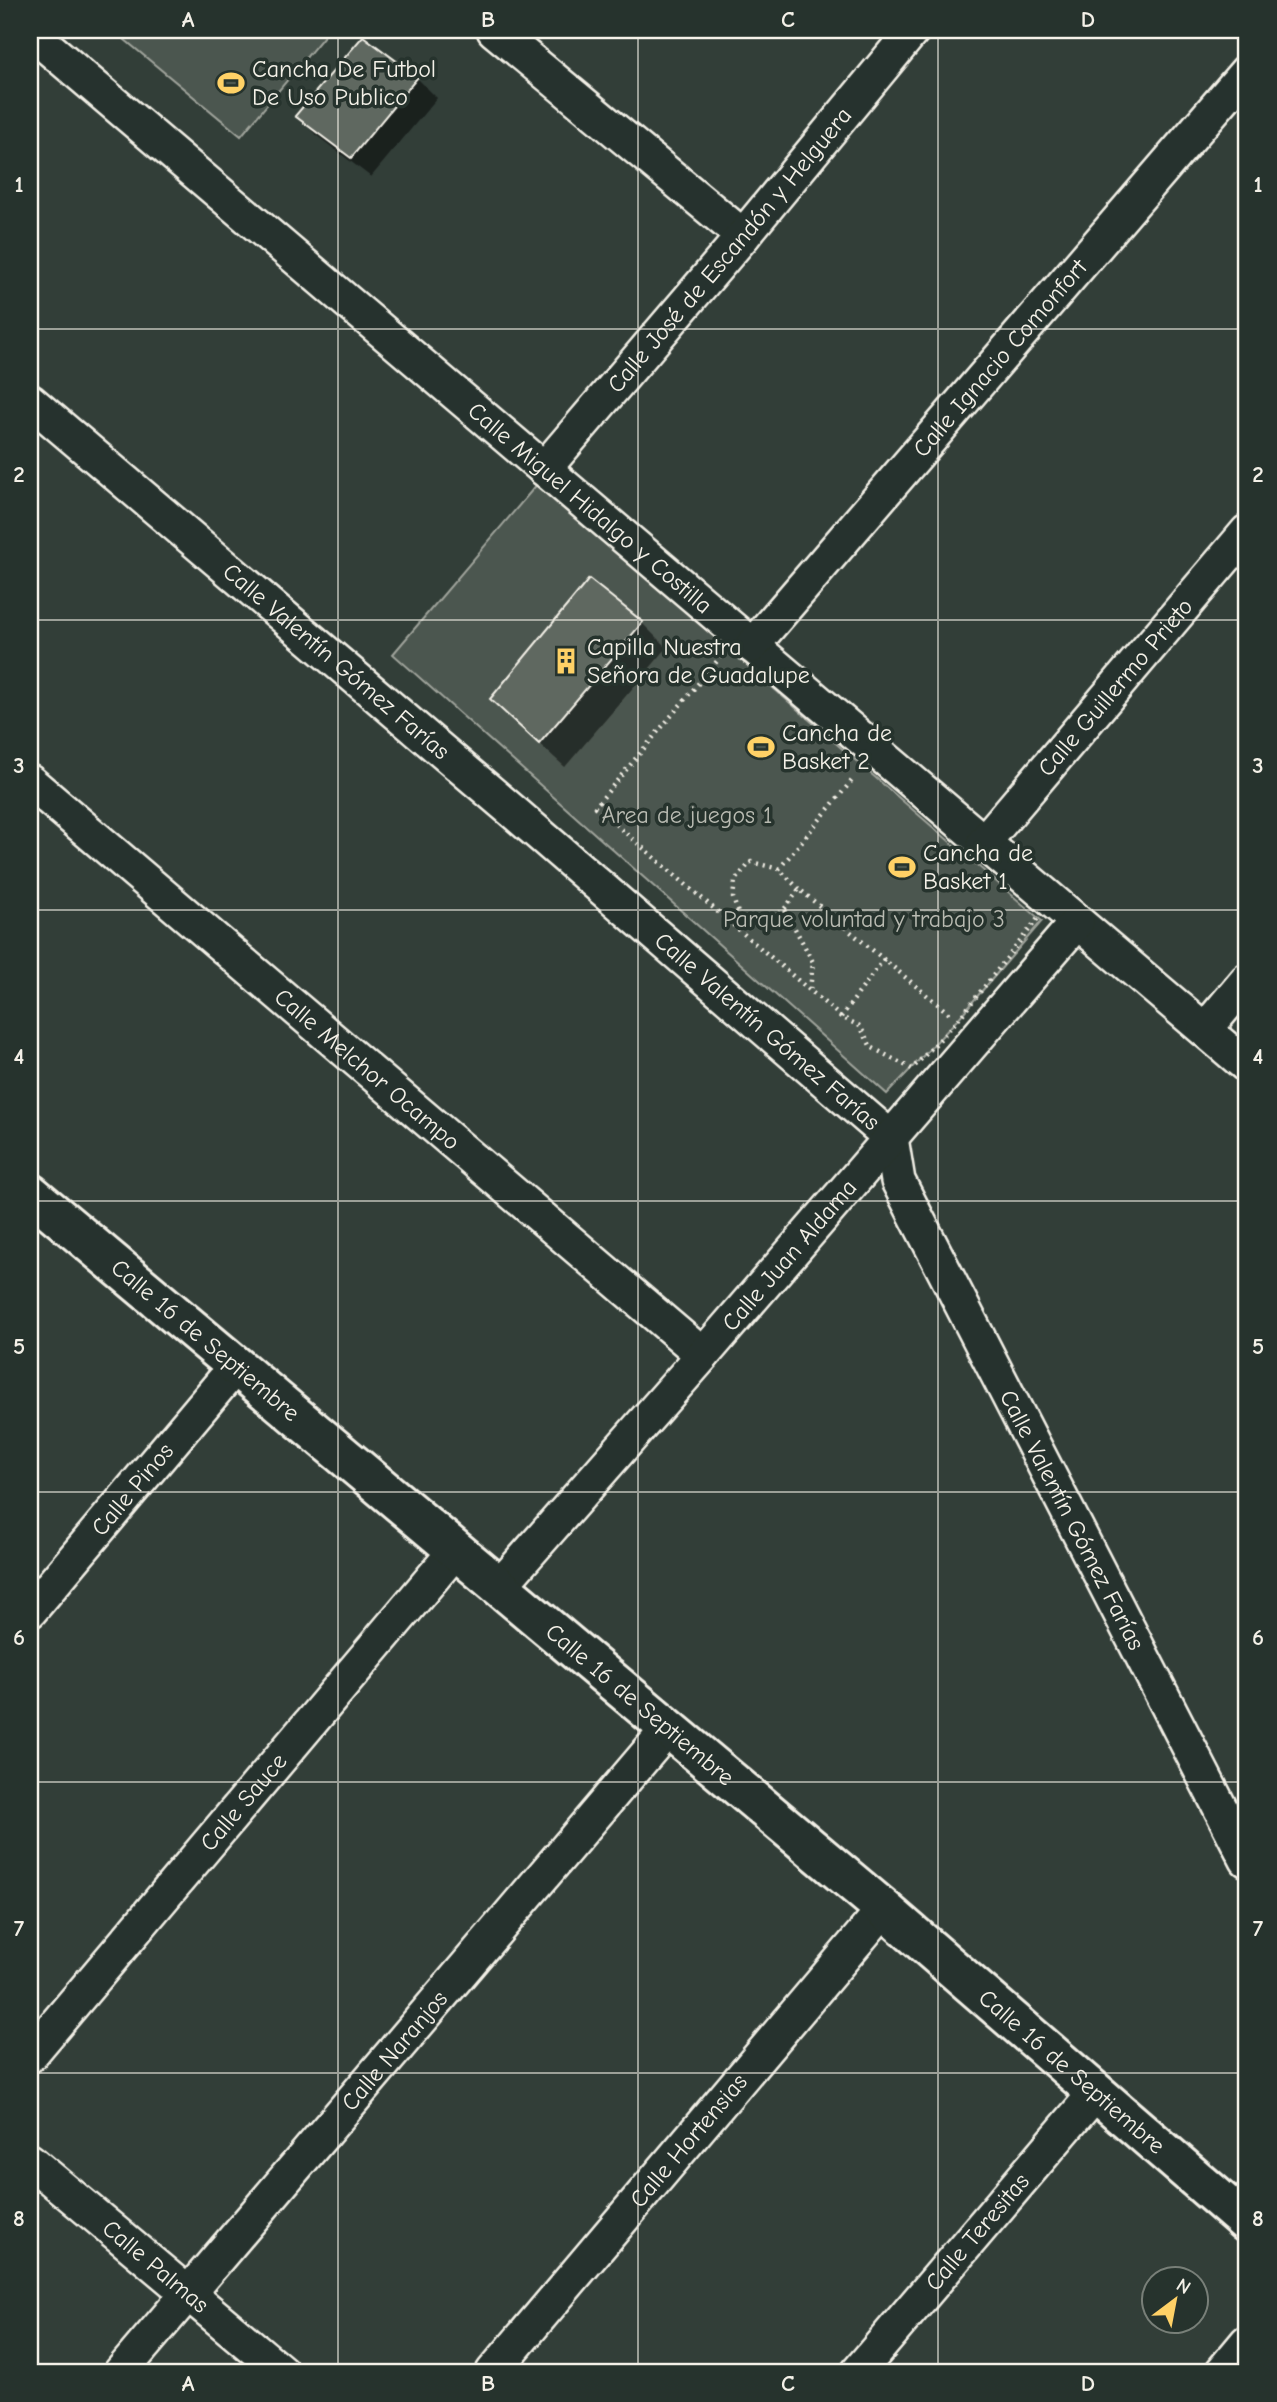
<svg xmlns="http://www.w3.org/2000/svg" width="1277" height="2402" viewBox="0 0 1277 2402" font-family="'Comic Neue',sans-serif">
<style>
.green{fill:#4c564f;stroke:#a0a49c;stroke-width:2}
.shadow{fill:#0007}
.building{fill:#5f6861;stroke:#f4f1e8;stroke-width:2}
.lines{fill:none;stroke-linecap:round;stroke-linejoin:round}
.minor-casing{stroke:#f4f1e8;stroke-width:38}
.tertiary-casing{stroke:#f4f1e8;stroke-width:44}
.path{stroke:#f4f1e8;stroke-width:4.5;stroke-dasharray:2 5;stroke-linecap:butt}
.minor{stroke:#26332d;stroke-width:33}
.tertiary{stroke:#26332d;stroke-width:38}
.grid{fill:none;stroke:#f4f1e8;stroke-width:2;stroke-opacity:0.55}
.labels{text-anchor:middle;stroke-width:7;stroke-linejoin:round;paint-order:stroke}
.poi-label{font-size:24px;fill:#f4f1e8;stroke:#26332d;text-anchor:start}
.street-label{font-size:24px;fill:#f4f1e8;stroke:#26332d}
.park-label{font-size:24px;fill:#b9bbb2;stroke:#26332d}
.neatline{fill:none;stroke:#f4f1e8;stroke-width:2.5}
.grid-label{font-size:23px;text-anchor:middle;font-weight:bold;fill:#f4f1e8}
</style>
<rect width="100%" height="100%" fill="#323e38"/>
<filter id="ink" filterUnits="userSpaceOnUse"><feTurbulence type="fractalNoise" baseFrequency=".0143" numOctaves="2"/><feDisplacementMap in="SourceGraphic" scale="14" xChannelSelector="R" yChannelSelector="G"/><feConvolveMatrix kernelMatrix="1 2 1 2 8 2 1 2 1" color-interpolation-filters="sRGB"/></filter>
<g filter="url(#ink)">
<g class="green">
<polygon points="113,30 329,30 241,136"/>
<polygon points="539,482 855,760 1042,921 957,1020 887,1094 393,654"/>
</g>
<g class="shadow">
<polygon points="364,39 417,78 437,98 371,177 316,135 297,116"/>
<polygon points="642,623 667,648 565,767 517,724"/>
</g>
<g class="building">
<polygon points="363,36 418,77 351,158 295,116"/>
<polygon points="589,579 643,622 539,744 490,699"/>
</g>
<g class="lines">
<g class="minor-casing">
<g id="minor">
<polyline points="494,30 743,236"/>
<path id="s1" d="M30,32L1247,1066"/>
<path id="s2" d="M30,401L516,814L891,1138L898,1181L1247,1860"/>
<path id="s3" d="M544,469L743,236L913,30"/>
<path id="s4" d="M752,646L1247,71"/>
<path id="s5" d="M30,782L703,1355"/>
<path id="s6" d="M984,842L1247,532"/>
<polyline points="1205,1030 1247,980"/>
<path id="s7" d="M499,1587L703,1355L1077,922"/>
<path id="s8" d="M30,1611L236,1366"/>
<path id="s9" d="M30,2055L456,1550"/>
<path id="s10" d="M30,2161L282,2372"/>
<path id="s11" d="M121,2372L668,1729"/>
<path id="s12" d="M493,2372L884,1909"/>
<path id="s13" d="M858,2372L1097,2091"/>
<polyline points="1222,2372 1247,2342"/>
</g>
</g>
<g class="tertiary-casing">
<g id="tertiary">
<path id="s14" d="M30,1193L884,1909L1247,2223"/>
</g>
</g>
<g class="path">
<polygon points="728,648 875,768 1043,912 958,1020 912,1069 871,1047 860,1026 841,1017 595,807"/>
<polyline points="779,869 854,778"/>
<path d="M799,889L779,869L751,862L735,880L733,898L742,925C776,921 779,918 799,889L952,1016"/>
<polyline points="785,910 813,962 810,990"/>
<polyline points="841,1017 884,959"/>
</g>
<use href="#minor" class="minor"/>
<use href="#tertiary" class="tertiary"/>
</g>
</g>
<path class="grid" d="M338,30V2372M638,30V2372M938,30V2372M30,329H1247M30,620H1247M30,910H1247M30,1201H1247M30,1492H1247M30,1782H1247M30,2073H1247"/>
<defs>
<g id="stadium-bare" transform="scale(2.1)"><path d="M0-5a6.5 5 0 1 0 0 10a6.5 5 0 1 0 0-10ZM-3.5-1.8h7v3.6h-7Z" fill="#ffd166" stroke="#26332d" stroke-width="2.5" paint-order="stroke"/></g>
<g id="building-bare" transform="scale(2.1)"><path d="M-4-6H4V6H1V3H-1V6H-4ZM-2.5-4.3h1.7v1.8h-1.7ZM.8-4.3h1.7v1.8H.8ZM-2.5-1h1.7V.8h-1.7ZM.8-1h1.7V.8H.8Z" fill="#ffd166" stroke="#26332d" stroke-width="2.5" paint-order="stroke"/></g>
</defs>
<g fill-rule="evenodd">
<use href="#stadium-bare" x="231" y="83"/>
<use href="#building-bare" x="566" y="661"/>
<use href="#stadium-bare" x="761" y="747"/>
<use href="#stadium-bare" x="902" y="867"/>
</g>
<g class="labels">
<g class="poi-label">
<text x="252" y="77">Cancha De Futbol<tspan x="252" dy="28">De Uso Publico</tspan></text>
<text x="587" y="655">Capilla Nuestra<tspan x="587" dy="28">Señora de Guadalupe</tspan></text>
<text x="782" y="741">Cancha de<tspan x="782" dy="28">Basket 2</tspan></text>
<text x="923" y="861">Cancha de<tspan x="923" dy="28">Basket 1</tspan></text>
</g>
<g class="street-label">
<text dy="8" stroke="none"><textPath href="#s3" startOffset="287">Calle José de Escandón y Helguera</textPath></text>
<text dy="8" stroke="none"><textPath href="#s4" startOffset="380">Calle Ignacio Comonfort</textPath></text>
<text dy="8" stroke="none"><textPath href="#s1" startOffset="735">Calle Miguel Hidalgo y Costilla</textPath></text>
<text dy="8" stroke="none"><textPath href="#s2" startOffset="402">Calle Valentín Gómez Farías</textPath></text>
<text dy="8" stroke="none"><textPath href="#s6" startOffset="203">Calle Guillermo Prieto</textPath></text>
<text dy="8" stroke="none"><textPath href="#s2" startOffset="970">Calle Valentín Gómez Farías</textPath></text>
<text dy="8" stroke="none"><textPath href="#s5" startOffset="443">Calle Melchor Ocampo</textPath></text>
<text dy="8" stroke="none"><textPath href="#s7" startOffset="441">Calle Juan Aldama</textPath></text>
<text dy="8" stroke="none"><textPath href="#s14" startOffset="229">Calle 16 de Septiembre</textPath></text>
<text dy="8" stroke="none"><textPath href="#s8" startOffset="159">Calle Pinos</textPath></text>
<text dy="8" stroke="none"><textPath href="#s2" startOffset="1558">Calle Valentín Gómez Farías</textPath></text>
<text dy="8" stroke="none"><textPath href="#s14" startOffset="796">Calle 16 de Septiembre</textPath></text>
<text dy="8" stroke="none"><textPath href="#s9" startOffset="331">Calle Sauce</textPath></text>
<text dy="8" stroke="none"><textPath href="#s11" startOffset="422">Calle Naranjos</textPath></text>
<text dy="8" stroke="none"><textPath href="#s14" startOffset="1363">Calle 16 de Septiembre</textPath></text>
<text dy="8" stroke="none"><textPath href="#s12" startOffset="303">Calle Hortensias</textPath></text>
<text dy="8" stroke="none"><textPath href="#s13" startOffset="184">Calle Teresitas</textPath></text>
<text dy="8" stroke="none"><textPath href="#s10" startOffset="164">Calle Palmas</textPath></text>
</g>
<g class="park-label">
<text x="687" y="823">Area de juegos 1</text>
<text x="864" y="927">Parque voluntad y trabajo 3</text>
</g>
</g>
<rect width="1277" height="2402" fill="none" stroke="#26332d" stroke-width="77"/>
<g transform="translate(1175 2300) rotate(32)"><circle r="33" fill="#26332d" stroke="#787f78" stroke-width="2"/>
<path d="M0-5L12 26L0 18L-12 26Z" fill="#ffd166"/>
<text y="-10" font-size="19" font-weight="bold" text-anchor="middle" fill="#f4f1e8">N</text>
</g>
<rect x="38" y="38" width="1200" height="2326" class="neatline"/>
<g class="grid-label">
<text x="188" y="27">A</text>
<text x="488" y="27">B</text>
<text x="788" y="27">C</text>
<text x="1088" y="27">D</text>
<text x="19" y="192">1</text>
<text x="1258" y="192">1</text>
<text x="19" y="482">2</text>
<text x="1258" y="482">2</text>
<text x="19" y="773">3</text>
<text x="1258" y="773">3</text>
<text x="19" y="1064">4</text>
<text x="1258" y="1064">4</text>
<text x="19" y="1354">5</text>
<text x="1258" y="1354">5</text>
<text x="19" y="1645">6</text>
<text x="1258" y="1645">6</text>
<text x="19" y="1936">7</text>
<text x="1258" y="1936">7</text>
<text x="19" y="2226">8</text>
<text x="1258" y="2226">8</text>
<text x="188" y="2391">A</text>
<text x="488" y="2391">B</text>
<text x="788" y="2391">C</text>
<text x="1088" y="2391">D</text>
</g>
</svg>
